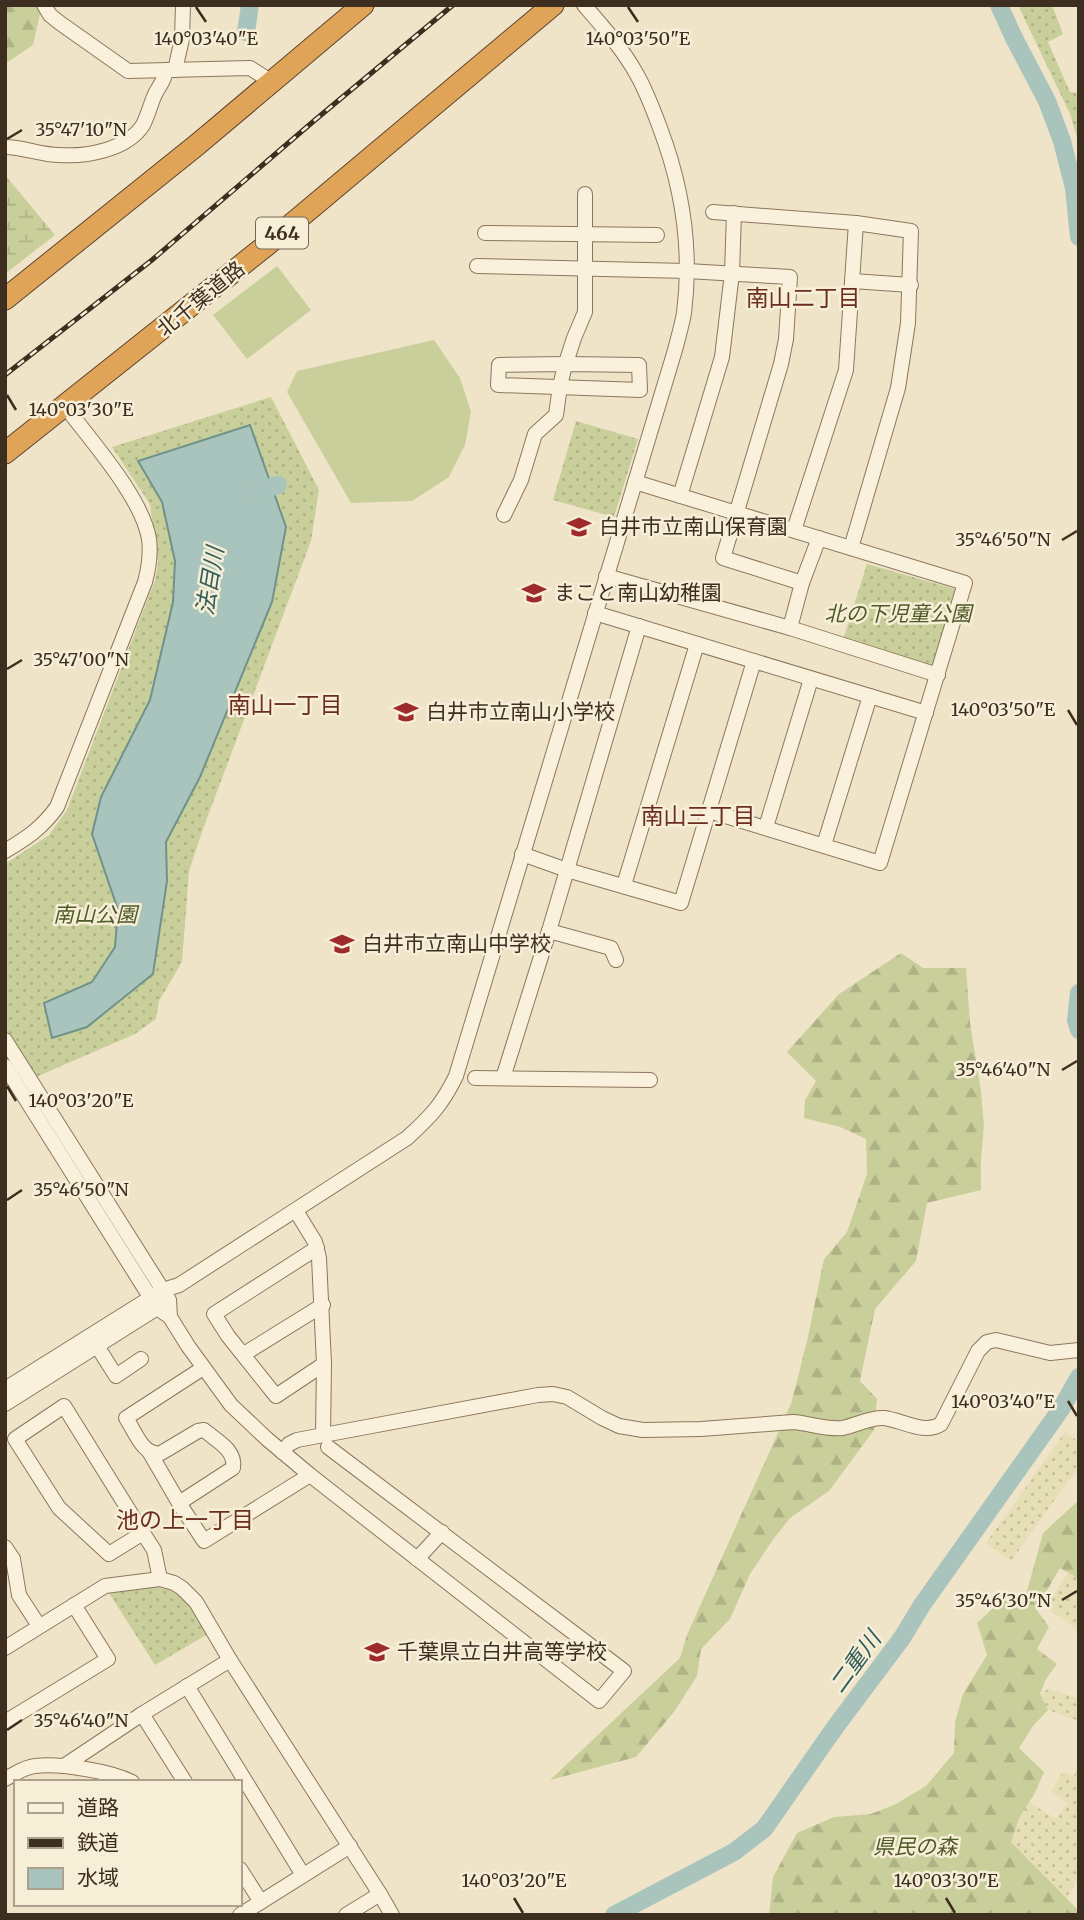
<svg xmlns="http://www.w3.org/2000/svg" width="1084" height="1920" viewBox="0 0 1084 1920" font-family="Merriweather,'Noto Sans JP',serif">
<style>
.farmland{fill:url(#farmland-dots)}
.grass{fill:url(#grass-dots)}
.forest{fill:url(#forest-firs)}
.wetland{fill:url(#wetland-marsh)}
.pitch{fill:#c9cf9b}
.water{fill:#a9c4bc;stroke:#6f938a;stroke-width:2}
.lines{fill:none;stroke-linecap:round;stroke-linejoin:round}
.river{stroke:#a9c4bc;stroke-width:18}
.minor-casing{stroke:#8d765c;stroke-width:16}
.highway-casing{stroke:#5b4430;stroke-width:23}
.minor{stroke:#faf1dc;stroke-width:14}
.highway{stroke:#e0a458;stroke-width:21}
.rail-casing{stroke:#3d2e20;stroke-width:5}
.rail{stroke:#f7eed8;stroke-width:2.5;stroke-dasharray:8;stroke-linecap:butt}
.ticks{fill:none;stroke:#3d2e20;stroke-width:2.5}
.labels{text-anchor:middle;stroke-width:5;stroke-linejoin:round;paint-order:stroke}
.shield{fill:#f7eed8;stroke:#756857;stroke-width:2}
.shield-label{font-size:19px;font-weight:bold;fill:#3d2e20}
.street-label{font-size:21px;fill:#3d2e20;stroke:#f7eed8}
.poi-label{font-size:21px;fill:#3d2e20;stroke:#f7eed8;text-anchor:start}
.park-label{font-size:21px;font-style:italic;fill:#4d5a26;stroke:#f7eed8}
.neighbourhood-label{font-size:23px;fill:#6b2e1e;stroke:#f7eed8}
.water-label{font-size:23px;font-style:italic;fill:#2f5d5a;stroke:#f7eed8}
.ticks-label{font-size:18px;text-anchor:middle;fill:#3d2e20;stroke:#f7eed8;stroke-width:5;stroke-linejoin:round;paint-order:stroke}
</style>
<defs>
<pattern id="farmland-dots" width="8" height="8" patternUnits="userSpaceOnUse" patternTransform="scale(1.75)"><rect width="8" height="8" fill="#e6deb5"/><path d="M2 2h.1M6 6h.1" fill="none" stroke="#c6bf9b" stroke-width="1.8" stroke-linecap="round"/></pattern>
<pattern id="grass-dots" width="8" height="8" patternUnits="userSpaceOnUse" patternTransform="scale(1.75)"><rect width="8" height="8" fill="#c9cf9b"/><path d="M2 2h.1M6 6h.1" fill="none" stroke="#aeb285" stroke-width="1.8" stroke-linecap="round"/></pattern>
<pattern id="forest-firs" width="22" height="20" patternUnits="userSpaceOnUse" patternTransform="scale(1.75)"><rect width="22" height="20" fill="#c9cf9b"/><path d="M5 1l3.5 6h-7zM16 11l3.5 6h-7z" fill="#aeb285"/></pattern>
<pattern id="wetland-marsh" width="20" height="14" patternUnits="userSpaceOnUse" patternTransform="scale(1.75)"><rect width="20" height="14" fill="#c9cf9b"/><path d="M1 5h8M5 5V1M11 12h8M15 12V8" fill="none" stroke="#aeb285"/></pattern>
</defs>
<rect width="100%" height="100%" fill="#f0e4c8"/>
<g class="farmland">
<polygon points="1065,1432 1079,1442 1079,1466 1011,1561 986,1543"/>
<polygon points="1068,1573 1079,1579 1079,1631 1046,1607"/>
<polygon points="1048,1689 1079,1698 1079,1721 1048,1710 1040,1695"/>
<polygon points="1079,1763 1079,1876 1067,1899 1011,1842 1019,1818 1029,1802 1056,1819 1067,1803 1051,1791 1063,1772 1074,1776"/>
</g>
<g class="grass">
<polygon points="1018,5 1052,5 1063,34 1048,42 1070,92 1079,93 1079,144 1070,114"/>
<polygon points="271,397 319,490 311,541 203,829 189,871 182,962 159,1001 156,1019 135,1034 36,1077 5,1028 5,864 49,835 67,810 155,580 158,563 150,504 112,447"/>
<polygon points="576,421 638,439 614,517 553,500"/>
<polygon points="867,564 955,589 933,667 844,637"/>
<path d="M154,1587C189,1590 191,1607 208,1634L155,1665L109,1593Z"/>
</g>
<g class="forest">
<polygon points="5,5 42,5 33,45 5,64"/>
<polygon points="901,953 923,968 966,968 970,1023 981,1091 984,1126 981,1159 981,1190 927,1203 916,1261 875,1309 860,1381 877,1399 874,1430 829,1491 790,1518 772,1541 750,1574 730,1619 701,1649 697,1676 674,1712 636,1757 550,1780 680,1658 687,1635 791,1404 807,1341 824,1259 847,1232 867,1174 866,1139 840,1127 804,1118 805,1100 816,1081 787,1052 839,994"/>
<polygon points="1079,1500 1079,1579 1060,1568 1036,1609 1049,1627 1037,1649 1057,1664 1046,1679 1040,1694 1048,1710 1033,1726 1019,1748 1044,1772 1035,1793 1019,1818 1011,1842 1079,1911 1079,1915 769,1915 773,1877 797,1833 834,1817 871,1814 896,1804 926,1786 954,1753 955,1722 963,1694 987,1655 977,1623 1007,1595 1026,1595 1043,1533"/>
</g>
<polygon class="wetland" points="5,175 55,235 5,274"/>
<g class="pitch">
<polygon points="277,266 311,310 247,359 213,315"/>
<polygon points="434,340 460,378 471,412 465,445 449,477 412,501 351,503 287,392 297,371"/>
</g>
<polygon class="water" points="250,425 286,527 272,602 200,777 166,842 167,881 153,974 87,1027 52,1038 44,1003 92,982 115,947 118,910 92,834 101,797 150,700 173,602 175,561 162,502 138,461"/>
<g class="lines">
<g class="river">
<polyline points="999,5 1014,38 1047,101 1062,141 1074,188 1079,237"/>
<polyline points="246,32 250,5"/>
<polyline points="251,493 278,485"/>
<polyline points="1079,993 1076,1020 1079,1030"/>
<polyline points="614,1915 734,1852 764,1829 836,1726 902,1638 922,1605 1061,1409 1079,1377"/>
</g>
<g class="minor-casing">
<g id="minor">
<polyline points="44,5 50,15 60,23 128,71 250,68 272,82"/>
<polyline points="175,70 182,39 183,5"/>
<path d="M5,147C23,147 41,155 59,155C86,157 127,150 143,125C147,117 150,107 153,99C157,87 164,84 166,70"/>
<polyline points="713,212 856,223 911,231 908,323 898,388 851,548"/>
<polyline points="485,233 657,235"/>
<polyline points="477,266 687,271 790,277 786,339 781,364 723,558 802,583"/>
<polyline points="852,281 911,285"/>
<polygon points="566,364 639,365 640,390 498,385 499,365"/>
<polyline points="635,482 965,583 880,863 709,811"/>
<polyline points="680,496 722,357 732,273 734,213"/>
<polyline points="504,515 521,480 535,434 556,415 560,386 564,369 574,338 585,312 585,194"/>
<polyline points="794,530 846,370 856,223"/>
<polyline points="606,576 790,628 938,675"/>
<polyline points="595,613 926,713"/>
<polyline points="790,628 802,583 819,538"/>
<polyline points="766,827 811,679"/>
<polyline points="824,845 870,696"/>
<path d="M5,851C27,838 42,828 57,807L145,582C149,567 151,554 149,539C142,497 91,441 65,406"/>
<polyline points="522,854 567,870 681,903 754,661"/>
<polyline points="624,885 697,644"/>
<polyline points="616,960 611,948 549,931 639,626"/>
<polyline points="5,1040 169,1300 170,1317 188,1346 231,1405 267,1439 310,1475 599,1701 624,1671 328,1447"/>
<polyline points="5,1066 157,1308 170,1317"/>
<polyline points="475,1078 650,1080"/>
<polyline points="503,1078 549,931"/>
<polyline points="296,1211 315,1242 319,1258 324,1364 323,1435"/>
<polyline points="317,1248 214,1314 228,1336 276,1396 324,1364"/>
<polyline points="97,1346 116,1376 141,1359"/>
<polyline points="244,1354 323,1305"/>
<path d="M5,1389L163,1290L179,1285L407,1138C430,1117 442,1105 456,1076L675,350C678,338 682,325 684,313C692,250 682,186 660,128C653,109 646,90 636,73C622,48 603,27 584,5"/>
<polyline points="5,1404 165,1303"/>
<path d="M282,1452L289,1444L297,1440L538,1395L553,1394L567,1397L602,1418L619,1426L643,1430L701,1429L793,1422C809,1423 826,1430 842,1428C855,1426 870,1417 884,1418C902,1420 924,1435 941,1424L978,1351L987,1342L996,1340L1050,1353L1079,1350"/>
<polyline points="150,1453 179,1503 204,1541 310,1475"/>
<path d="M179,1503L233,1468C236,1450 217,1441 204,1430L198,1431L161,1453C143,1457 135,1431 126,1418L203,1368"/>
<polyline points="143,1533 109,1554 59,1508 15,1439 64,1406 143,1533 154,1550 160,1579"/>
<polyline points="5,1547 13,1559 19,1595 39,1626"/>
<polyline points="417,1559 442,1532"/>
<polyline points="5,1648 105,1586 160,1579 174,1583 182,1588 196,1602 230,1660 380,1894 346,1915"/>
<polyline points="187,1686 303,1875"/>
<polyline points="142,1714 185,1782"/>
<polyline points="5,1722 108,1659 74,1605"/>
<polyline points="64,1766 142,1714 230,1660"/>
<path d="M5,1779C15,1774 24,1767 35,1766C60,1763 109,1771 132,1782"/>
<polyline points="240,1869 261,1902"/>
<polyline points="380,1894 392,1915"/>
<polyline points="240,1915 350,1846"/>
</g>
</g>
<g class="highway-casing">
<g id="highway">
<polyline points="5,299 198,144 363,5"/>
<polyline points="5,453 268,244 553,5"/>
</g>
</g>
<use href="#minor" class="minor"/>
<use href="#highway" class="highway"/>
<g class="rail-casing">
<polyline id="rail" points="5,375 152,260 315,120 453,5"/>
</g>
<use href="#rail" class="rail"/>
</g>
<path class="ticks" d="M196,7L206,22M628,7L638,22M7,139L22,130M7,395L16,410M1062,540L1077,531M7,669L22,660M1068,710L1077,725M1062,1070L1077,1061M7,1086L16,1101M7,1200L22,1190M1068,1401L1077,1416M1062,1600L1077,1591M7,1730L22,1720M514,1898L523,1913M946,1898L955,1913"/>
<defs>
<g id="school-bare" transform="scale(1.89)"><path d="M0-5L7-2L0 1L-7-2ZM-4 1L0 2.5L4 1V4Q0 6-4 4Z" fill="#9e2a2b" stroke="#f7eed8" stroke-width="2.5" paint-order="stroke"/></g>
</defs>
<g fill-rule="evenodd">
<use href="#school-bare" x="579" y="527"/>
<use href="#school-bare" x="534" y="593"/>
<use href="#school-bare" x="406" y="712"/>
<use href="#school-bare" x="342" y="944"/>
<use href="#school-bare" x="377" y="1652"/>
</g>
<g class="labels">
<rect class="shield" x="256" y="217.5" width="52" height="31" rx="5"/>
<g class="shield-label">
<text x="282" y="240">464</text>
</g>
<g class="street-label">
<text transform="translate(201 299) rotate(-39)" y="7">北千葉道路</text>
</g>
<g class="poi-label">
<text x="599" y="534">白井市立南山保育園</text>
<text x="554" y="600">まこと南山幼稚園</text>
<text x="426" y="719">白井市立南山小学校</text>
<text x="362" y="951">白井市立南山中学校</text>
<text x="397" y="1659">千葉県立白井高等学校</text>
</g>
<g class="park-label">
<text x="898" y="621">北の下児童公園</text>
<text x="95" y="922">南山公園</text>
<text x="915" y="1854">県民の森</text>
</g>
<g class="neighbourhood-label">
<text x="803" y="306">南山二丁目</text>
<text x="285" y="713">南山一丁目</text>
<text x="698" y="824">南山三丁目</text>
<text x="185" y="1528">池の上一丁目</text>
</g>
<g class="water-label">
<text transform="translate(210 581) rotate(-81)" y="8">法目川</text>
<text transform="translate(855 1662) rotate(-54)" y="8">二重川</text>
</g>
</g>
<g class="ticks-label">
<text x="206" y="45">140°03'40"E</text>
<text x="638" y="45">140°03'50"E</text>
<text x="81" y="136">35°47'10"N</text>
<text x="81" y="416">140°03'30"E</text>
<text x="1003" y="546">35°46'50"N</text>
<text x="81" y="666">35°47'00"N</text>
<text x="1003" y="716">140°03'50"E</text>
<text x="1003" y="1076">35°46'40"N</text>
<text x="81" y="1107">140°03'20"E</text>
<text x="81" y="1196">35°46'50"N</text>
<text x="1003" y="1408">140°03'40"E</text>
<text x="1003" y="1607">35°46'30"N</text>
<text x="81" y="1727">35°46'40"N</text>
<text x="514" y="1887">140°03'20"E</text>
<text x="946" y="1887">140°03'30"E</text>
</g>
<rect width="1084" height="1920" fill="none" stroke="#3d2e20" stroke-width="14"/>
<rect x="14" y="1780" width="228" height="126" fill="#f7eed8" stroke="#ada18e" stroke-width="2"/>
<rect x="28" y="1803" width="35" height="10" fill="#faf1dc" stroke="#ada18e" stroke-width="2"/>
<text x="77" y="1815" font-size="21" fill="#3d2e20">道路</text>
<rect x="28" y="1838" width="35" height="10" fill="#3d2e20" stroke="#ada18e" stroke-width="2"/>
<text x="77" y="1850" font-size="21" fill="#3d2e20">鉄道</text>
<rect x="28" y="1868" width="35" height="21" fill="#a9c4bc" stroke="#ada18e" stroke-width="2"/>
<text x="77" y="1885" font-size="21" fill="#3d2e20">水域</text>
</svg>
